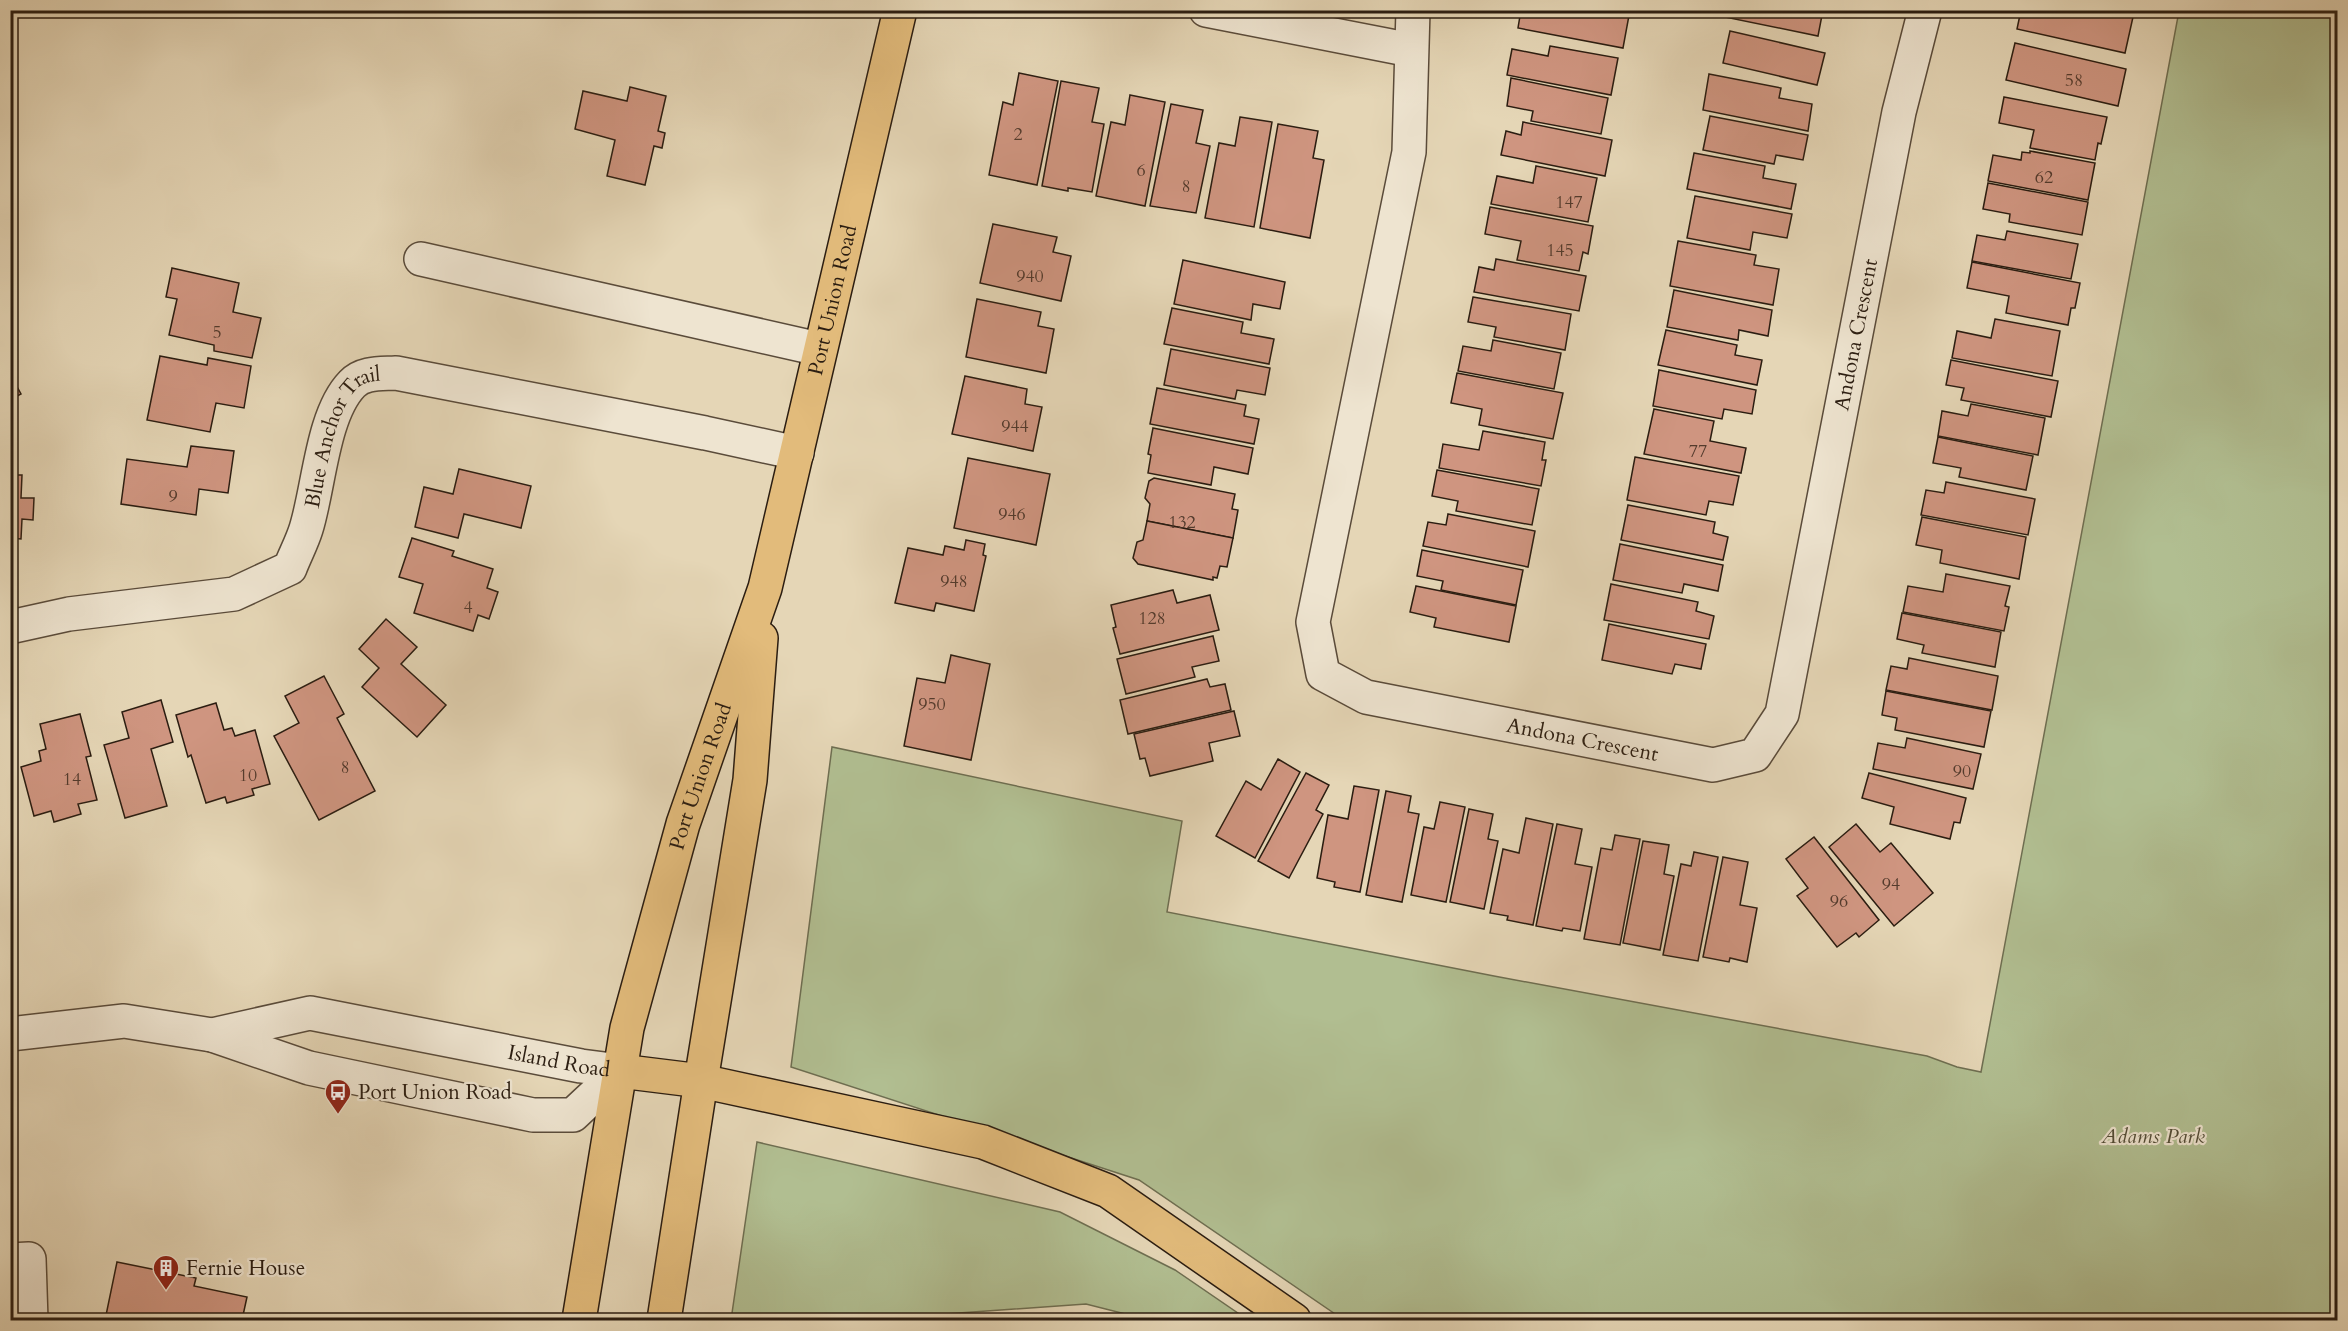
<svg xmlns="http://www.w3.org/2000/svg" width="2348" height="1331" viewBox="0 0 2348 1331" font-family="Cardo,serif">
<style>
.green{fill:#b1be91;stroke:#6e6e51;stroke-width:1.5}
.building{fill:#cf9580;stroke:#2b1d11;stroke-width:1.5}
.lines{fill:none;stroke-linecap:round;stroke-linejoin:round}
.minor-casing{stroke:#5a4b3a;stroke-width:36}
.major-casing{stroke:#2b1d11;stroke-width:36}
.highway-casing{stroke:#2b1d11;stroke-width:36}
.minor{stroke:#eee4d0;stroke-width:33}
.major{stroke:#e2bb7b;stroke-width:33}
.highway{stroke:#e2bb7b;stroke-width:33}
.labels{text-anchor:middle;stroke-width:4.5;stroke-linejoin:round;paint-order:stroke}
.number-label{font-size:18px;fill:#543b2d}
.street-label{font-size:21px;fill:#2b1d11;stroke:#eee4d0}
.poi-label{font-size:21px;fill:#2b1d11;stroke:#eee4d0;text-anchor:start}
.park-label{font-size:21px;font-style:italic;fill:#534d37;stroke:#eee4d0}
</style>
<rect width="100%" height="100%" fill="#e5d6b6"/>
<filter id="stains"><feTurbulence type="fractalNoise" baseFrequency=".00333" numOctaves="4"/><feColorMatrix values="0 0 0 0 .2 0 0 0 0 .09 0 0 0 0 .02 0 0 0 .5 -.17"/></filter>
<radialGradient id="worn" r=".72"><stop offset=".6" stop-color="#630" stop-opacity="0"/><stop offset="1" stop-color="#630" stop-opacity=".3"/></radialGradient>
<g class="green">
<polygon points="2179,11 2337,11 2337,1320 1344,1320 1139,1180 791,1067 832,747 1182,821 1167,912 1494,976 1927,1056 1957,1067 1981,1072"/>
<polygon points="757,1142 1060,1212 1175,1270 1248,1320 1149,1320 1086,1304 945,1314 937,1320 731,1320"/>
</g>
<g class="building">
<polygon points="1521,10 1630,10 1623,48 1518,28"/>
<polygon points="1716,10 1823,10 1818,36 1715,15"/>
<polygon points="2021,10 2103,10 2133,17 2125,53 2017,29"/>
<polygon points="1730,31 1825,53 1817,85 1723,63"/>
<polygon points="2015,43 2126,69 2118,106 2006,80"/>
<polygon points="1550,46 1618,58 1611,95 1507,75 1512,49 1548,56"/>
<polygon points="1019,73 1058,81 1037,185 989,175 1003,102 1013,105"/>
<polygon points="1709,74 1781,88 1779,98 1812,104 1808,131 1703,110"/>
<polygon points="1511,78 1608,98 1601,134 1531,121 1533,111 1507,106"/>
<polygon points="1061,81 1099,88 1092,122 1104,124 1092,192 1068,188 1068,191 1042,186"/>
<polygon points="630,87 666,96 658,131 665,133 662,148 654,146 645,185 607,176 615,140 575,129 583,91 627,101"/>
<polygon points="1130,95 1165,102 1145,206 1096,196 1111,122 1125,125"/>
<polygon points="2004,97 2107,117 2101,144 2098,143 2095,160 2030,148 2034,130 1999,123"/>
<polygon points="1171,104 1203,110 1196,143 1210,146 1196,213 1150,206"/>
<polygon points="1710,116 1808,135 1803,160 1776,155 1774,164 1703,150"/>
<polygon points="1240,117 1272,122 1254,227 1205,218 1219,143 1235,146"/>
<polygon points="1523,122 1612,140 1605,176 1501,155 1506,131 1521,135"/>
<polygon points="1278,124 1318,131 1313,158 1324,160 1310,238 1260,228"/>
<polygon points="2030,151 2095,163 2088,200 1988,181 1993,155 2021,160 2022,152 2030,153"/>
<polygon points="1694,153 1765,166 1763,178 1796,184 1791,209 1687,189"/>
<polygon points="1536,166 1597,178 1588,222 1491,204 1497,176 1533,183"/>
<polygon points="1988,183 2088,202 2082,235 2009,222 2010,214 1983,209"/>
<polygon points="1695,196 1792,214 1787,238 1753,232 1750,250 1687,238"/>
<polygon points="1490,207 1593,226 1588,254 1583,252 1579,271 1517,260 1521,241 1485,234"/>
<polygon points="993,224 1057,237 1053,252 1071,256 1061,301 980,283"/>
<polygon points="2007,231 2078,244 2071,279 1972,261 1977,235 2005,240"/>
<polygon points="1678,241 1756,255 1754,265 1779,269 1773,305 1670,286"/>
<polygon points="1496,259 1586,276 1579,311 1474,292 1479,267 1494,270"/>
<polygon points="1183,260 1285,282 1280,309 1253,304 1251,320 1174,304"/>
<polygon points="1972,262 2080,283 2075,308 2071,308 2068,325 2006,313 2009,296 1967,288"/>
<polygon points="172,268 239,283 233,312 261,318 252,358 214,351 214,345 169,335 177,299 166,297"/>
<polygon points="1674,290 1772,310 1768,336 1739,330 1738,340 1667,327"/>
<polygon points="1473,297 1571,314 1565,350 1494,337 1496,327 1468,322"/>
<polygon points="977,299 1041,312 1038,326 1054,329 1046,373 966,357"/>
<polygon points="1172,308 1243,322 1241,333 1274,339 1269,364 1164,344"/>
<polygon points="1995,319 2060,331 2052,376 1952,358 1957,331 1991,338"/>
<polygon points="1666,330 1737,345 1735,355 1762,360 1757,385 1658,365"/>
<polygon points="1493,340 1561,353 1554,389 1458,371 1463,346 1491,351"/>
<polygon points="1171,349 1270,368 1265,395 1237,390 1235,399 1164,385"/>
<polygon points="160,356 207,365 208,358 251,366 244,408 216,403 210,432 147,420"/>
<polygon points="1951,360 2058,381 2051,417 1961,400 1964,388 1946,385"/>
<polygon points="1659,370 1756,390 1752,414 1724,409 1722,419 1653,406"/>
<polygon points="1457,373 1563,393 1553,439 1479,425 1482,409 1451,403"/>
<polygon points="10,374 21,394 10,400"/>
<polygon points="965,376 1027,389 1025,404 1042,407 1033,451 952,434"/>
<polygon points="1157,388 1246,405 1244,416 1259,419 1254,444 1150,424"/>
<polygon points="1971,404 2045,418 2038,455 1938,436 1942,411 1968,416"/>
<polygon points="1654,409 1714,421 1710,441 1746,448 1741,473 1644,454"/>
<polygon points="1153,428 1253,448 1248,474 1214,467 1211,485 1148,473 1151,455 1148,454"/>
<polygon points="1483,431 1545,442 1542,460 1546,460 1541,486 1439,468 1443,444 1479,450"/>
<polygon points="1938,437 2033,456 2026,490 1959,477 1961,468 1933,463"/>
<polygon points="191,446 234,451 228,493 199,489 196,515 121,504 127,459 187,467"/>
<polygon points="1635,457 1739,476 1733,505 1709,501 1706,515 1627,500"/>
<polygon points="968,458 1050,474 1036,545 954,528"/>
<polygon points="459,469 531,486 521,528 464,514 458,538 415,527 424,487 453,494"/>
<polygon points="1437,470 1539,489 1532,525 1456,511 1458,501 1432,496"/>
<polygon points="10,475 22,475 21,498 34,498 33,520 22,519 21,539 10,538"/>
<polygon points="1154,478 1235,494 1232,509 1238,510 1233,538 1147,521 1150,504 1145,498 1149,481"/>
<polygon points="1946,482 2035,499 2028,535 1921,515 1926,490 1944,493"/>
<polygon points="1628,505 1715,522 1713,533 1728,537 1723,560 1621,540"/>
<polygon points="1448,514 1535,531 1528,567 1423,546 1428,522 1446,525"/>
<polygon points="1922,517 2026,537 2019,579 1940,563 1942,550 1916,545"/>
<polygon points="1147,521 1233,538 1227,567 1220,566 1217,578 1213,577 1213,580 1138,564 1133,558 1137,542 1143,540"/>
<polygon points="412,538 454,551 452,556 493,569 487,588 498,592 489,619 478,615 473,631 414,613 423,584 399,577"/>
<polygon points="966,540 985,544 983,555 986,556 974,611 936,603 934,611 895,603 908,548 943,555 945,546 964,550"/>
<polygon points="1620,544 1723,565 1718,591 1684,584 1682,593 1613,580"/>
<polygon points="1422,550 1523,570 1516,605 1441,590 1443,581 1417,576"/>
<polygon points="1946,574 2010,586 2005,606 2009,607 2004,631 1903,612 1908,586 1943,592"/>
<polygon points="1611,584 1698,602 1696,611 1714,616 1709,639 1604,620"/>
<polygon points="1416,586 1516,606 1509,642 1434,627 1436,618 1410,612"/>
<polygon points="1173,590 1177,603 1210,595 1219,630 1120,654 1113,628 1116,627 1111,605"/>
<polygon points="1902,613 2001,632 1995,667 1922,653 1924,645 1897,639"/>
<polygon points="386,619 417,647 401,664 446,705 417,737 362,687 379,668 359,649"/>
<polygon points="1609,624 1706,644 1701,669 1675,664 1672,674 1602,660"/>
<polygon points="1213,636 1219,661 1192,667 1195,677 1126,694 1117,659"/>
<polygon points="951,655 990,664 971,760 904,746 917,678 945,683"/>
<polygon points="1909,658 1998,676 1992,710 1886,690 1891,666 1907,669"/>
<polygon points="324,676 344,714 337,718 375,791 319,820 274,736 299,723 285,696"/>
<polygon points="1207,679 1210,687 1225,684 1231,710 1128,734 1120,700"/>
<polygon points="1886,691 1991,711 1984,747 1895,730 1897,718 1882,715"/>
<polygon points="161,700 173,742 151,749 167,806 125,818 104,745 129,738 122,712"/>
<polygon points="216,703 224,730 232,728 235,736 255,730 270,784 252,789 254,795 227,803 225,797 206,803 191,755 188,757 176,715"/>
<polygon points="1234,711 1240,736 1209,743 1213,761 1150,776 1145,758 1140,759 1134,734"/>
<polygon points="80,714 91,756 86,757 97,800 78,804 81,814 54,822 51,811 34,816 21,767 41,761 39,751 46,749 40,724"/>
<polygon points="1907,738 1981,754 1973,789 1873,769 1878,743 1905,748"/>
<polygon points="1278,759 1300,772 1255,858 1216,836 1246,781 1261,790"/>
<polygon points="1306,773 1329,785 1316,810 1323,814 1289,878 1258,861"/>
<polygon points="1869,773 1966,798 1960,823 1954,822 1950,839 1890,824 1894,807 1862,798"/>
<polygon points="1354,786 1379,790 1360,892 1334,887 1335,882 1317,878 1328,815 1348,819"/>
<polygon points="1386,791 1411,796 1408,812 1419,814 1402,902 1366,895"/>
<polygon points="1440,802 1465,807 1446,902 1411,895 1424,827 1434,829"/>
<polygon points="1469,809 1493,814 1488,839 1498,841 1484,909 1450,902"/>
<polygon points="1526,818 1553,824 1533,925 1507,920 1508,916 1490,913 1503,849 1519,853"/>
<polygon points="1557,824 1582,829 1575,864 1592,867 1580,931 1563,928 1562,931 1536,926"/>
<polygon points="1856,824 1880,852 1891,843 1933,893 1894,926 1829,847"/>
<polygon points="1615,835 1640,839 1620,945 1584,939 1601,848 1612,850"/>
<polygon points="1814,837 1879,920 1859,937 1856,933 1837,947 1797,896 1808,888 1786,859"/>
<polygon points="1643,841 1669,845 1664,874 1674,876 1660,950 1623,943"/>
<polygon points="1694,852 1718,857 1698,961 1663,955 1681,864 1691,866"/>
<polygon points="1723,857 1748,862 1740,905 1757,908 1747,962 1730,958 1729,962 1703,957"/>
<polygon points="117,1262 196,1278 194,1286 247,1297 242,1320 105,1320"/>
</g>
<g class="lines">
<g class="minor-casing">
<g id="minor">
<polyline points="1206,10 1411,50"/>
<path id="s1" d="M1413,10L1409,152L1313,622L1323,674L1366,697L1713,765L1755,755L1782,714L1899,112L1925,10"/>
<polyline points="421,259 819,349"/>
<path id="s2" d="M10,627L69,614L234,594L290,568C295,555 302,542 306,529C319,488 322,415 352,384C363,372 381,374 396,373L705,433L797,453"/>
<polyline points="10,1034 124,1021 212,1035 309,1068 533,1115 573,1115 620,1071"/>
<path id="s3" d="M212,1035L310,1013L581,1066L620,1071"/>
<polyline points="10,1260 29,1259 31,1320"/>
</g>
</g>
<g class="major-casing">
<g id="major">
<path id="s4" d="M579,1320L627,1028L683,824L765,588L900,10"/>
<polyline points="664,1320 701,1081 750,780 761,638"/>
</g>
</g>
<g class="highway-casing">
<polyline id="highway" points="620,1071 701,1081 983,1142 1108,1191 1294,1320"/>
</g>
<use href="#minor" class="minor"/>
<use href="#major" class="major"/>
<use href="#highway" class="highway"/>
</g>
<defs>
<g id="bus-pin" transform="scale(1.35)"><path d="M0 17L-7.5 6A9.5 9.5 0 1 1 7.5 6Z" fill="#8f2418" stroke="#eee4d0"/><path d="M-5-6H5V4H4V6H2V4H-2V6H-4V4H-5ZM-3.5-4V0h7V-4ZM-3.5 1.2v1.5H-2V1.2ZM2 1.2v1.5H3.5V1.2Z" fill="#fff"/></g>
<g id="building-pin" transform="scale(1.35)"><path d="M0 17L-7.5 6A9.5 9.5 0 1 1 7.5 6Z" fill="#8f2418" stroke="#eee4d0"/><path d="M-4-6H4V6H1V3H-1V6H-4ZM-2.5-4.3h1.7v1.8h-1.7ZM.8-4.3h1.7v1.8H.8ZM-2.5-1h1.7V.8h-1.7ZM.8-1h1.7V.8H.8Z" fill="#fff"/></g>
</defs>
<g fill-rule="evenodd">
<use href="#bus-pin" x="338" y="1092"/>
<use href="#building-pin" x="166" y="1268"/>
</g>
<g class="labels">
<g class="number-label">
<text x="2074" y="86">58</text>
<text x="1018" y="140">2</text>
<text x="1141" y="176">6</text>
<text x="2044" y="183">62</text>
<text x="1186" y="192">8</text>
<text x="1569" y="208">147</text>
<text x="1560" y="256">145</text>
<text x="1030" y="282">940</text>
<text x="217" y="338">5</text>
<text x="1015" y="432">944</text>
<text x="1698" y="457">77</text>
<text x="173" y="502">9</text>
<text x="1012" y="520">946</text>
<text x="1182" y="528">132</text>
<text x="954" y="587">948</text>
<text x="468" y="613">4</text>
<text x="1152" y="624">128</text>
<text x="932" y="710">950</text>
<text x="345" y="773">8</text>
<text x="1962" y="777">90</text>
<text x="248" y="781">10</text>
<text x="72" y="785">14</text>
<text x="1891" y="890">94</text>
<text x="1839" y="907">96</text>
</g>
<g class="street-label">
<text dy="7" stroke="none"><textPath href="#s4" startOffset="1053">Port Union Road</textPath></text>
<text dy="7" stroke="none"><textPath href="#s1" startOffset="1556">Andona Crescent</textPath></text>
<text dy="7" stroke="none"><textPath href="#s2" startOffset="434">Blue Anchor Trail</textPath></text>
<text dy="7" stroke="none"><textPath href="#s1" startOffset="944">Andona Crescent</textPath></text>
<text dy="7" stroke="none"><textPath href="#s4" startOffset="558">Port Union Road</textPath></text>
<text dy="7" stroke="none"><textPath href="#s3" startOffset="354">Island Road</textPath></text>
</g>
<g class="poi-label">
<text x="358" y="1099">Port Union Road</text>
<text x="186" y="1275">Fernie House</text>
</g>
<g class="park-label">
<text x="2153" y="1143">Adams Park</text>
</g>
</g>
<rect width="2348" height="1331" fill="none" stroke="#e5d6b6" stroke-width="36"/>
<rect x="12" y="12" width="2324" height="1307" fill="none" stroke="#2b1d11" stroke-width="3"/>
<rect x="18" y="18" width="2312" height="1295" fill="none" stroke="#2b1d11" stroke-width="1.5"/>
<rect width="100%" height="100%" filter="url(#stains)"/>
<rect width="100%" height="100%" fill="url(#worn)"/>
</svg>
